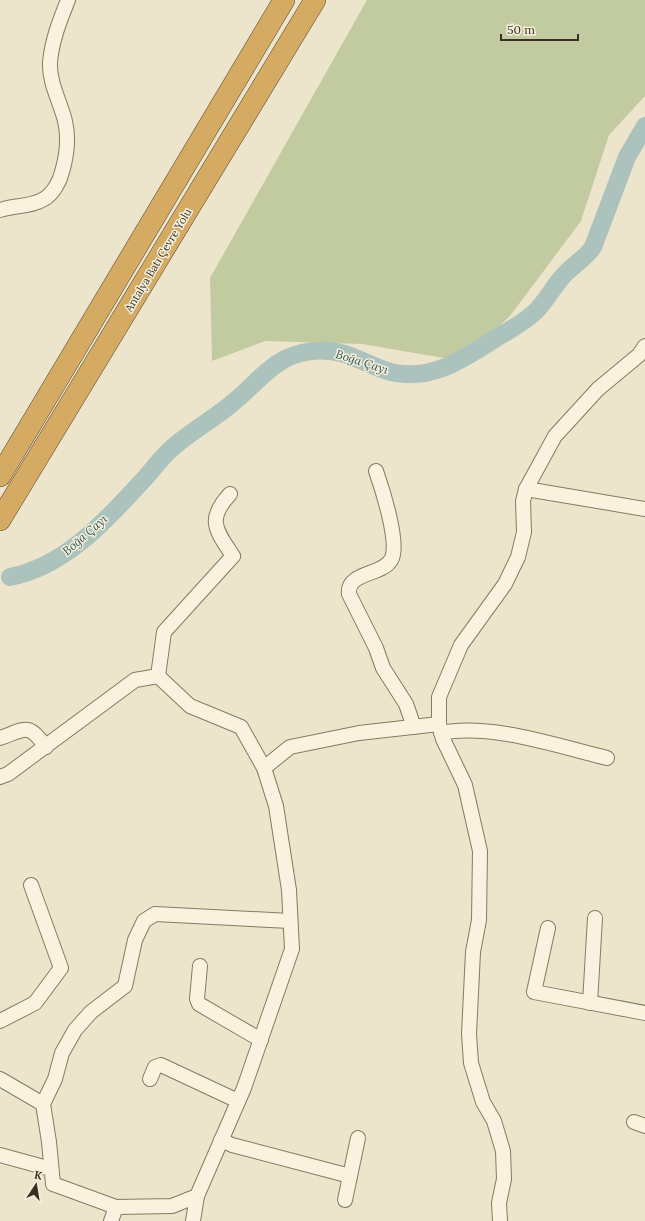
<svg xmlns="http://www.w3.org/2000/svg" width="645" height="1221" viewBox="0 0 645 1221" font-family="Lora,serif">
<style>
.green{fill:#c2cb9f}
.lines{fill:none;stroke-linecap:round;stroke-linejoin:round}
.river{stroke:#abc2bd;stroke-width:18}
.minor-casing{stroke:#897960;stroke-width:16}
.highway-casing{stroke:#574733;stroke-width:22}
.minor{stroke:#f8f2de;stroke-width:14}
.highway{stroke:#d5ab63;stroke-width:21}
.labels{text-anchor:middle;stroke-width:3;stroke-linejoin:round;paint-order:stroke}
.street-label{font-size:11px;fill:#3b3022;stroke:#f4efda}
.water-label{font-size:12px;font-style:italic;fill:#335959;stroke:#f4efda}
</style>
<rect width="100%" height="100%" fill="#ede5cb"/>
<polygon class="green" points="367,0 645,0 645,96 609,135 581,221 510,316 461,361 362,344 265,341 212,361 210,278"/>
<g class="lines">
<path class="river" d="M10,577C67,566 108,518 146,477C154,468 161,458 170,450C190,431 215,419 236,400C253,386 266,369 285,359C307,348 333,348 355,358C369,363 380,370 395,373C436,380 465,357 498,337C511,329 525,322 536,311C547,300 554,285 565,274C574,264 586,258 593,247L627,157L645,126"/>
<g class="minor-casing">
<g id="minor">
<path d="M0,210C15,205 31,207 44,199C53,194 60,181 62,172C67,155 69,138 65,121C60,101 49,83 50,62C52,40 60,20 68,0"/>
<path d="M376,471C382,488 399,541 392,558C385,576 346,571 349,594L376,648L383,668L406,704L414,727"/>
<polyline points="526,489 645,509"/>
<path d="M158,676L164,632L233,556C216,530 206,520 230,494"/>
<path d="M441,733C491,723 557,746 607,758"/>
<path d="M0,738C26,729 28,722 46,747"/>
<polyline points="264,768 290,747 359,733 439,724"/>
<polyline points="0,777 8,774 135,680 158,676 190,706 241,727 264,768 276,806 289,890 292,949 244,1088 197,1196 172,1206 116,1207 111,1221"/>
<polyline points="548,928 534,992 645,1013"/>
<polyline points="200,966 197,999 199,1004 261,1040"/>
<polyline points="590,1003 595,918"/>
<polyline points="0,1021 35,1003 61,968 31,885"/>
<polyline points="0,1079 43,1104 49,1142 53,1184 116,1207"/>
<polyline points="150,1079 155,1067 161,1065 238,1101"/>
<polyline points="43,1104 55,1079 62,1053 75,1030 91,1012 125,986 135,940 144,921 155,914 290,921"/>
<polyline points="634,1122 645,1126"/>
<polyline points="221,1140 232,1145 350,1176"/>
<polyline points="0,1155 51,1169"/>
<polyline points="345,1200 358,1138"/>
<polyline points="193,1221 197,1196"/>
<polyline points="500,1221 499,1203 504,1179 503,1151 494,1121 483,1102 471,1063 469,1034 473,952 479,920 480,851 465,785 443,739 439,724 439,697 461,645 505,584 518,557 524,532 523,501 526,489 555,436 598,389 639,355 645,346"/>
</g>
</g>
<g class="highway-casing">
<g id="highway">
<polyline points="0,476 284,0"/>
<polyline points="0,520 315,0"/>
</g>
</g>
<use href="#minor" class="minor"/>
<use href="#highway" class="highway"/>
</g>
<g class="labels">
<g class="street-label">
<text transform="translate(158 260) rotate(-59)" y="4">Antalya Batı Çevre Yolu</text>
</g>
<g class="water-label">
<text transform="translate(362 362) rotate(18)" y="4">Boğa Çayı</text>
<text transform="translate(85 535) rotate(-41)" y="4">Boğa Çayı</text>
</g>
</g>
<g transform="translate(36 1185) rotate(12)" stroke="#f4efda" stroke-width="3" paint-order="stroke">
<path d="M0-3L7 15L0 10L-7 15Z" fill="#3b3022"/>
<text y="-6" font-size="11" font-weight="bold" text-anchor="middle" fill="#3b3022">K</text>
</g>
<path d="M501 34v6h77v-6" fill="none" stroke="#3b3022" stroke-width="2"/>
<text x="507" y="34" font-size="12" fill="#3b3022" stroke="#f4efda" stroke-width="3" paint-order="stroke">50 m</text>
</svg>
